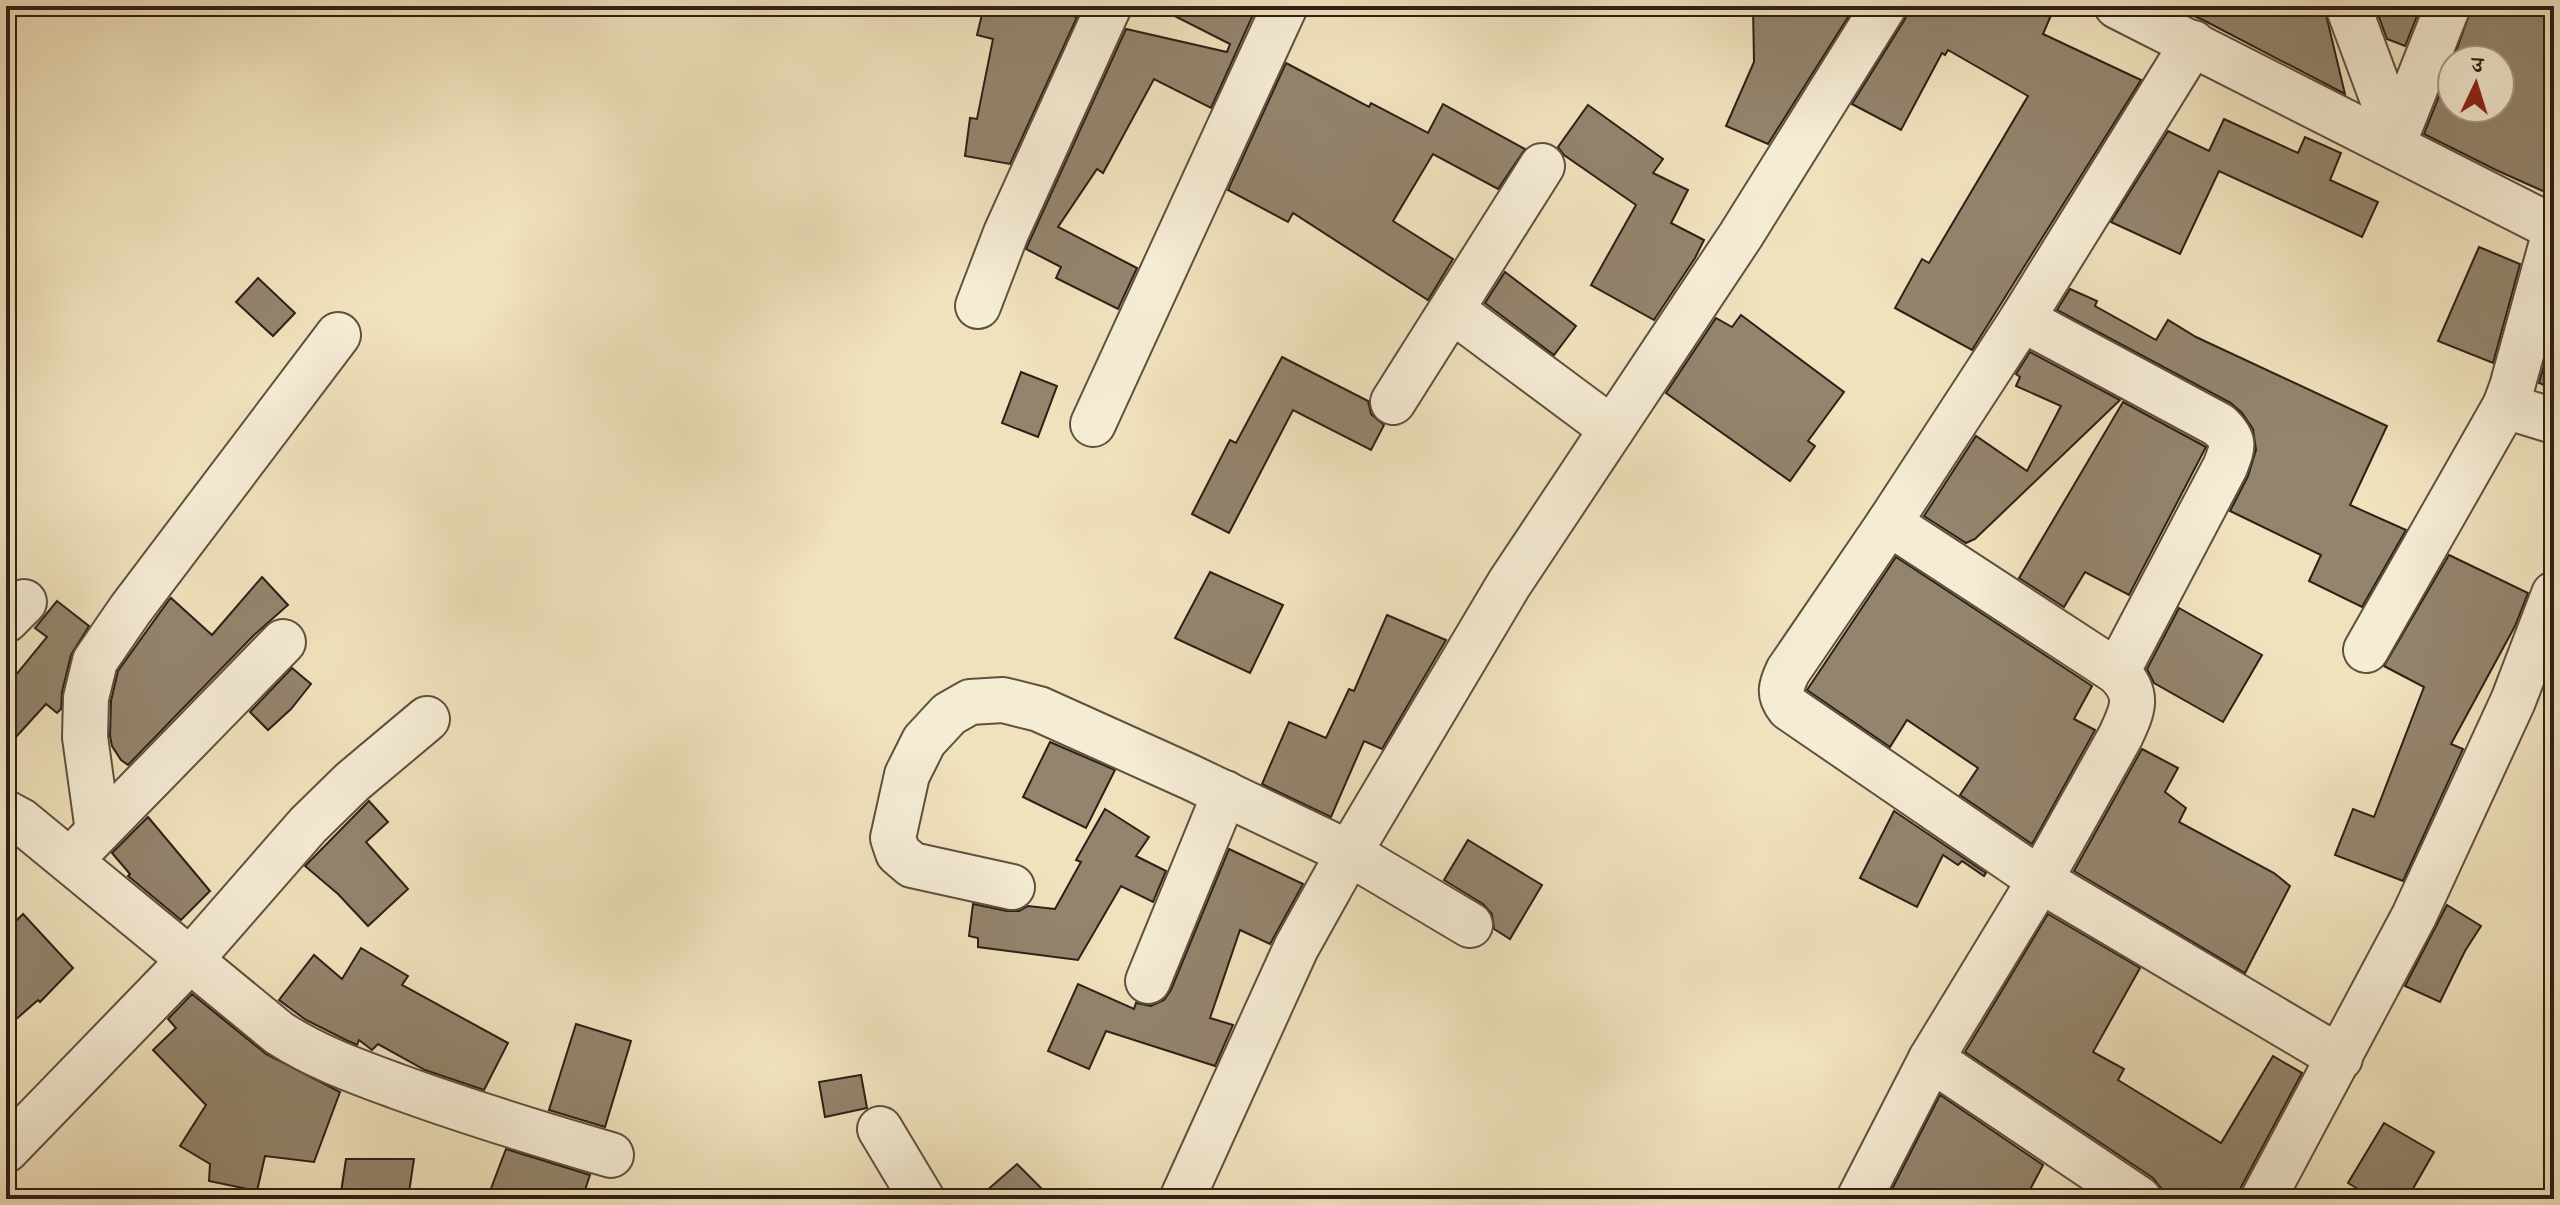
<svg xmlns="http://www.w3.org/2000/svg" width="2560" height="1205" viewBox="0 0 2560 1205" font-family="'Gentium Book Plus','Noto Serif Devanagari',serif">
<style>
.building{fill:#93846d;stroke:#2f1f17;stroke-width:2}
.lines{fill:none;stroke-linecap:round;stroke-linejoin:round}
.minor-casing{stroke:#5f5040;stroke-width:48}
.minor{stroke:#f5ecd4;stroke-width:44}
</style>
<rect width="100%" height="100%" fill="#f0e2bd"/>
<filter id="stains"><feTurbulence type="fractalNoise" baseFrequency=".0025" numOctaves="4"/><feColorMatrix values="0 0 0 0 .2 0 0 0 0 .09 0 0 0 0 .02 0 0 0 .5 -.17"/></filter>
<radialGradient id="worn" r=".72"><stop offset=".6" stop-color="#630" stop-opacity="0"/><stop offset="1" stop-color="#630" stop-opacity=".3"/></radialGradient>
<g class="building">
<polygon points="984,6 1030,6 1077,17 1010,164 965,156 970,118 977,119 993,39 977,35"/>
<polygon points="1155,6 1257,6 1211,108 1154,79 1103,173 1097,169 1058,227 1137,268 1118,309 1056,278 1061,267 1026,249 1126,29 1227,52 1230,44"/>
<polygon points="1753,6 1855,6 1768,144 1726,126 1754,62"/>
<polygon points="1909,6 2055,6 2043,34 2141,80 1972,350 1895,308 1922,259 1929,263 2028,96 1948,50 1945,55 1942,53 1901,130 1852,104 1905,19"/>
<polygon points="2172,6 2324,6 2345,94 2205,21"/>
<polygon points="2375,6 2421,6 2405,46 2387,39"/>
<polygon points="2472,6 2554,6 2554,196 2496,170 2424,134 2452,64 2452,108 2500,108 2500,60 2453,60"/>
<polygon points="1286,63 1369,107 1371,103 1428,133 1443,104 1525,149 1498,189 1433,154 1393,221 1453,259 1428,300 1293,213 1288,222 1228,190"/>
<polygon points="1588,105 1663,159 1653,173 1688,190 1671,223 1704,240 1695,258 1654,320 1591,285 1636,205 1564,155 1558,147"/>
<polygon points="2224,119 2298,153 2305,137 2341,153 2330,180 2378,202 2362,237 2219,171 2180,254 2111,222 2168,131 2209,151"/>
<polygon points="2479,247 2520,264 2493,363 2438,341"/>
<polygon points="1505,272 1576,326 1554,355 1485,303"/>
<polygon points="258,278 295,313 273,336 236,302"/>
<polygon points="2070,289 2097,301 2095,306 2156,340 2168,320 2196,337 2387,426 2350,505 2406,530 2362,607 2309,581 2321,555 2230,511 2248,476 2256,450 2253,429 2242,413 2231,403 2057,310"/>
<polygon points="1741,315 1844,392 1808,441 1815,446 1790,481 1666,393 1716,318 1732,327"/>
<polygon points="2554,329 2554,389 2539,383"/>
<polygon points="2030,352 2120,400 1975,539 1966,543 1924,516 1976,436 2027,471 2061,406 2016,386 2020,377 2016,374"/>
<polygon points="1282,357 1368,401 1371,414 1384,425 1371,450 1293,410 1229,533 1192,514 1230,440 1236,443"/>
<polygon points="1021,372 1057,386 1038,437 1002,423"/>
<polygon points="2123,402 2206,447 2129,595 2085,572 2064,607 2019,578"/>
<polygon points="2449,555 2528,593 2515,626 2451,744 2463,749 2403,881 2335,855 2353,809 2374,817 2424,687 2384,666"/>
<polygon points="1896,557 2092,686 2074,719 2095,730 2032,844 1960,795 1978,768 1907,720 1890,747 1807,690"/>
<polygon points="1210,572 1283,605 1250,673 1175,638"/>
<polygon points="262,577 288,605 254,635 128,765 121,760 112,746 110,736 111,701 118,671 169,600 171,598 212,635"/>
<polygon points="57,601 89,626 71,655 62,692 61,709 57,713 46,704 6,748 6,687 47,637 35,628"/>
<polygon points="2179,608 2262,655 2223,722 2154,683 2147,669"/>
<polygon points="1387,615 1446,640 1382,749 1364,741 1331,817 1262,784 1289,722 1326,738 1349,689 1354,691"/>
<polygon points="292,668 311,684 291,709 268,730 250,712"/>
<polygon points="1050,742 1115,770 1086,828 1023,797"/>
<polygon points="2142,749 2178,768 2165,792 2186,808 2179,822 2274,873 2290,886 2245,973 2074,871"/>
<polygon points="369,801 388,822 366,842 408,889 368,926 338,894 305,866"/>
<polygon points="1105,809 1149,837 1136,856 1166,871 1153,902 1121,886 1078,960 978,947 978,938 969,936 973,904 1007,911 1019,911 1028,906 1055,909 1081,862 1076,860"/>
<polygon points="1894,811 1986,873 1984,876 1962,861 1958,865 1943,855 1917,907 1860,878"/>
<polygon points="148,817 210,891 181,920 128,876 130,874 112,853"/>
<polygon points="1468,840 1542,885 1510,939 1494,929 1492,914 1483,904 1444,880"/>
<polygon points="1229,849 1303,884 1270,944 1240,930 1210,1018 1233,1025 1215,1066 1106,1031 1089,1069 1048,1051 1078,984 1134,1009 1136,1003 1151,1006 1164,1000 1171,990"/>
<polygon points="2447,905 2481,926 2465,951 2440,1002 2405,986"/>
<polygon points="23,914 73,968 40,1002 38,1000 6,1028 6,931"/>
<polygon points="2048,914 2140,968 2093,1052 2124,1069 2118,1080 2221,1143 2273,1056 2302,1073 2241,1187 2238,1199 2179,1199 2161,1188 2153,1178 1965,1052"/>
<polygon points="361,948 408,976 402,985 508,1043 484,1090 425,1070 378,1044 372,1050 359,1040 357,1045 346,1040 306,1020 279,1000 314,955 342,979"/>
<polygon points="192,994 266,1054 340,1092 314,1162 265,1156 257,1191 209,1181 210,1164 180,1146 206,1105 153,1050 176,1028 168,1019"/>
<polygon points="576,1024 631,1041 605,1127 549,1110"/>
<polygon points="861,1075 867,1108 825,1117 819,1082"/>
<polygon points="1940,1095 2043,1165 2025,1199 1914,1199 1892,1189"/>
<polygon points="2384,1123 2434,1152 2407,1199 2375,1199 2348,1183"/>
<polygon points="506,1149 590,1175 582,1199 487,1199"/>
<polygon points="346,1159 414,1159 408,1199 340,1199"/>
<polygon points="1017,1164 1052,1199 977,1199"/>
</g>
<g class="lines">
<g class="minor-casing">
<g id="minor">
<polyline points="2117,6 2554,228"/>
<polyline points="2348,6 2401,149"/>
<path d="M2193,43L2022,319L1889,523L1788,671C1781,686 1778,694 1789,708L2040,880L2340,1058"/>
<polyline points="2396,137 2448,6"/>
<polyline points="978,306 1006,233 1109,6"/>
<polyline points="1452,310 1612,429"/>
<path d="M2022,319L2219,425C2236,441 2233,446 2225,467L2117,672"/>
<polyline points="1393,402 1542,166"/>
<polyline points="2505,406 2554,421"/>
<polyline points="1093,424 1285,6"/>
<polyline points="6,620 24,602"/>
<polyline points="2366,650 2505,406 2512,387 2554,235"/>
<path d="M6,813L21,821L279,1033C316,1057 355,1071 396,1086C467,1112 539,1134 611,1155"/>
<polyline points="98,831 85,737 86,698 95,661 130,610 338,335"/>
<polyline points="85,845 283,642"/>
<polyline points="1012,887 912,865 898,853 893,838 907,775 924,741 949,714 970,702 1003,700 1039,709 1190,777 1349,853 1470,925"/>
<polyline points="1148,981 1225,793"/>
<polyline points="1931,1059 2139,1199"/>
<polyline points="880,1129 922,1199"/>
<polyline points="6,1150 190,960 308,825 352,782 427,719"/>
<polyline points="1182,1199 1296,948 1349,853 1509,584 1741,235 1884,6"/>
<path d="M1859,1199L1931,1059L2040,880L2120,737C2132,711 2141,695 2117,672L1889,523"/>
<polyline points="2263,1199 2414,916 2513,701 2554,594"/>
</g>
</g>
<use href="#minor" class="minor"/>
</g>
<rect width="2560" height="1205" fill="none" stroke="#f0e2bd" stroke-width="32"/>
<rect x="8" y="8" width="2544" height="1189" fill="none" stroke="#2f1f17" stroke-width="4"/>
<rect x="16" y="16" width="2528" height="1173" fill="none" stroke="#2f1f17" stroke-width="2"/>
<g transform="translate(2476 84) rotate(4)"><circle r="38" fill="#f5ecd4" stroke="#a69a88" stroke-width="2"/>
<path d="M0-6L14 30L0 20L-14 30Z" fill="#8f2418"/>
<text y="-12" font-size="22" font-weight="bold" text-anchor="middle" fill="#2f1f17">उ</text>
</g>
<rect width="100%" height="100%" filter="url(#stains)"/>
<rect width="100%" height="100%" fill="url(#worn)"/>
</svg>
